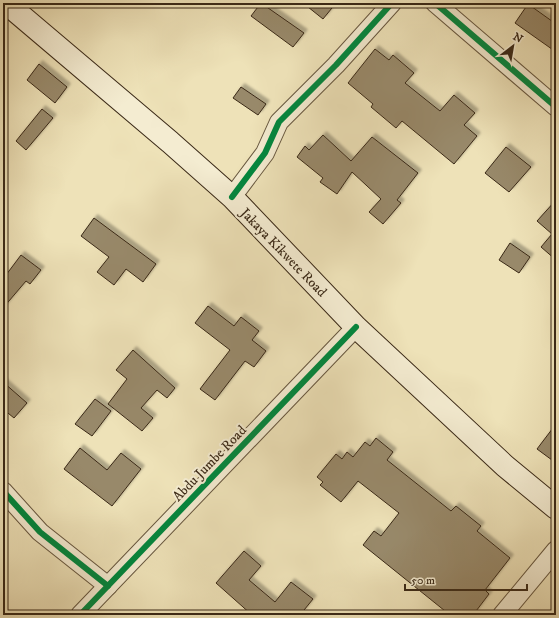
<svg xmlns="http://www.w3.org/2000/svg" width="559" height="618" viewBox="0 0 559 618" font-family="'IM FELL DW Pica',serif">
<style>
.building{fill:#98896b;stroke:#3a2917;filter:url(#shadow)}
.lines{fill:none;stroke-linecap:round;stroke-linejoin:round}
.minor-casing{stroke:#67573f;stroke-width:20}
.secondary-casing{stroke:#3a2917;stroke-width:24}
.minor{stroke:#f4ecd1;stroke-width:18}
.secondary{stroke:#f4ecd1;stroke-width:22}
.cycleway-casing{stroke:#f4ecd1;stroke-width:8}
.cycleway{stroke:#00873e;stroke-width:6}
.labels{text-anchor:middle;stroke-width:4;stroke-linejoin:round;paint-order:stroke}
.street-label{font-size:14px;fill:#3a2917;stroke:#f4ecd1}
</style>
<defs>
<filter id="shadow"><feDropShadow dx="3.5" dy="-3.5" stdDeviation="1" flood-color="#0004"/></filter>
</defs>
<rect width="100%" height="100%" fill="#eee2b8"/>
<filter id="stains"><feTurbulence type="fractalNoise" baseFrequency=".005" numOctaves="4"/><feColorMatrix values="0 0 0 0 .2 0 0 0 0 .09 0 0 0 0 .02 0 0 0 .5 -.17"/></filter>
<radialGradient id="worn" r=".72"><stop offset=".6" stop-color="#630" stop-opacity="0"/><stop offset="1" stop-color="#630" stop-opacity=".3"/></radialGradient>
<g class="building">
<polygon points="261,3 304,33 293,47 251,16"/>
<polygon points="303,3 336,3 323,19"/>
<polygon points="528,4 556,24 556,52 515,23"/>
<polygon points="375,49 389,60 393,55 414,73 405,83 440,111 454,95 475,113 464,125 477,136 454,164 402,121 396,128 371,107 373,104 348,83"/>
<polygon points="39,64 67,87 55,103 27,80"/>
<polygon points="241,87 266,104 258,115 233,98"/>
<polygon points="42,109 53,118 26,150 16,141"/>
<polygon points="323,135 351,161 372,137 418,173 397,200 401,203 383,224 369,212 381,199 352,172 337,194 320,182 323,178 297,157 305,146 309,150"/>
<polygon points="506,147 531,167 509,192 485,173"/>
<polygon points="556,200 556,260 541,247 552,234 537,221"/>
<polygon points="94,218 156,264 143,282 126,269 114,285 97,272 109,257 81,236"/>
<polygon points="510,243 530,257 519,273 499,260"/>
<polygon points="21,255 41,270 30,284 26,281 3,308 3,279"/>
<polygon points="208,306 234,326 241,317 259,331 252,340 266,351 254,367 245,361 215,400 200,389 230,350 195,323"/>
<polygon points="133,350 175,388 167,398 157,390 141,408 153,418 142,431 108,404 127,379 116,370"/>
<polygon points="3,382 27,403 14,418 3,409"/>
<polygon points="95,399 111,411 92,436 75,424"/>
<polygon points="556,424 556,463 537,449"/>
<polygon points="376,438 393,452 387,460 451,511 456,506 481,526 477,531 510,558 485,590 489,594 473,615 450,615 363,545 374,531 381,536 399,513 358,481 341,502 320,485 323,482 317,477 336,454 342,459 347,452 353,457 365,442 370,446"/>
<polygon points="80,448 107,470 121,453 141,469 112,506 64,469"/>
<polygon points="244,551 261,566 249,580 275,602 291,582 313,599 300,615 252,615 216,583"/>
</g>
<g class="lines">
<g class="minor-casing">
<g id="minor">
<polyline points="435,3 556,107"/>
<polyline points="232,197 265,153 279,122 336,65 392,3"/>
<polyline points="3,491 40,532 108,586"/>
<polyline points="80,615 356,327"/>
<polyline points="502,615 556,550"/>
</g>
</g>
<g class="secondary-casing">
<polyline id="secondary" points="6,3 170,142 232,197 356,327 505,466 556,508"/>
</g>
<use href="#minor" class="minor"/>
<use href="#secondary" class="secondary"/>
<g class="cycleway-casing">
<g id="cycleway">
<polyline points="435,3 556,107"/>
<polyline points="232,197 265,153 279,122 336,65 392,3"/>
<polyline points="3,491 40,532 108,586"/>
<polyline points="80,615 356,327"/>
</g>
</g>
<use href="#cycleway" class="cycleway"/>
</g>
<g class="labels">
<g class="street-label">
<text transform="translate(284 252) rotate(46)" y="5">Jakaya Kikwete Road</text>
<text transform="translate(209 463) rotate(-46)" y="5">Abdu Jumbe Road</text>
</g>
</g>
<rect width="559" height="618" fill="none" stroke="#eee2b8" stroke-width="16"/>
<rect x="4" y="4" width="551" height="610" fill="none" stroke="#3a2917" stroke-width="2"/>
<rect x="8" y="8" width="543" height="602" fill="none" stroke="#3a2917"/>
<g transform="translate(513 46) rotate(31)" stroke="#f4ecd1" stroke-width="3" paint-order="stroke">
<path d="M0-3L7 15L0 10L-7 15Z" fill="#3a2917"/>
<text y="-6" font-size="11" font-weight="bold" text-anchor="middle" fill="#3a2917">N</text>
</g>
<path d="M405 584v6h122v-6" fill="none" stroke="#3a2917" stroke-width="2"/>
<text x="411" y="584" font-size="12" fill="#3a2917" stroke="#f4ecd1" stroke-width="3" paint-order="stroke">50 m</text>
<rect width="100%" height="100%" filter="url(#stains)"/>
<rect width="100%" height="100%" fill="url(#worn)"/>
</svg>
